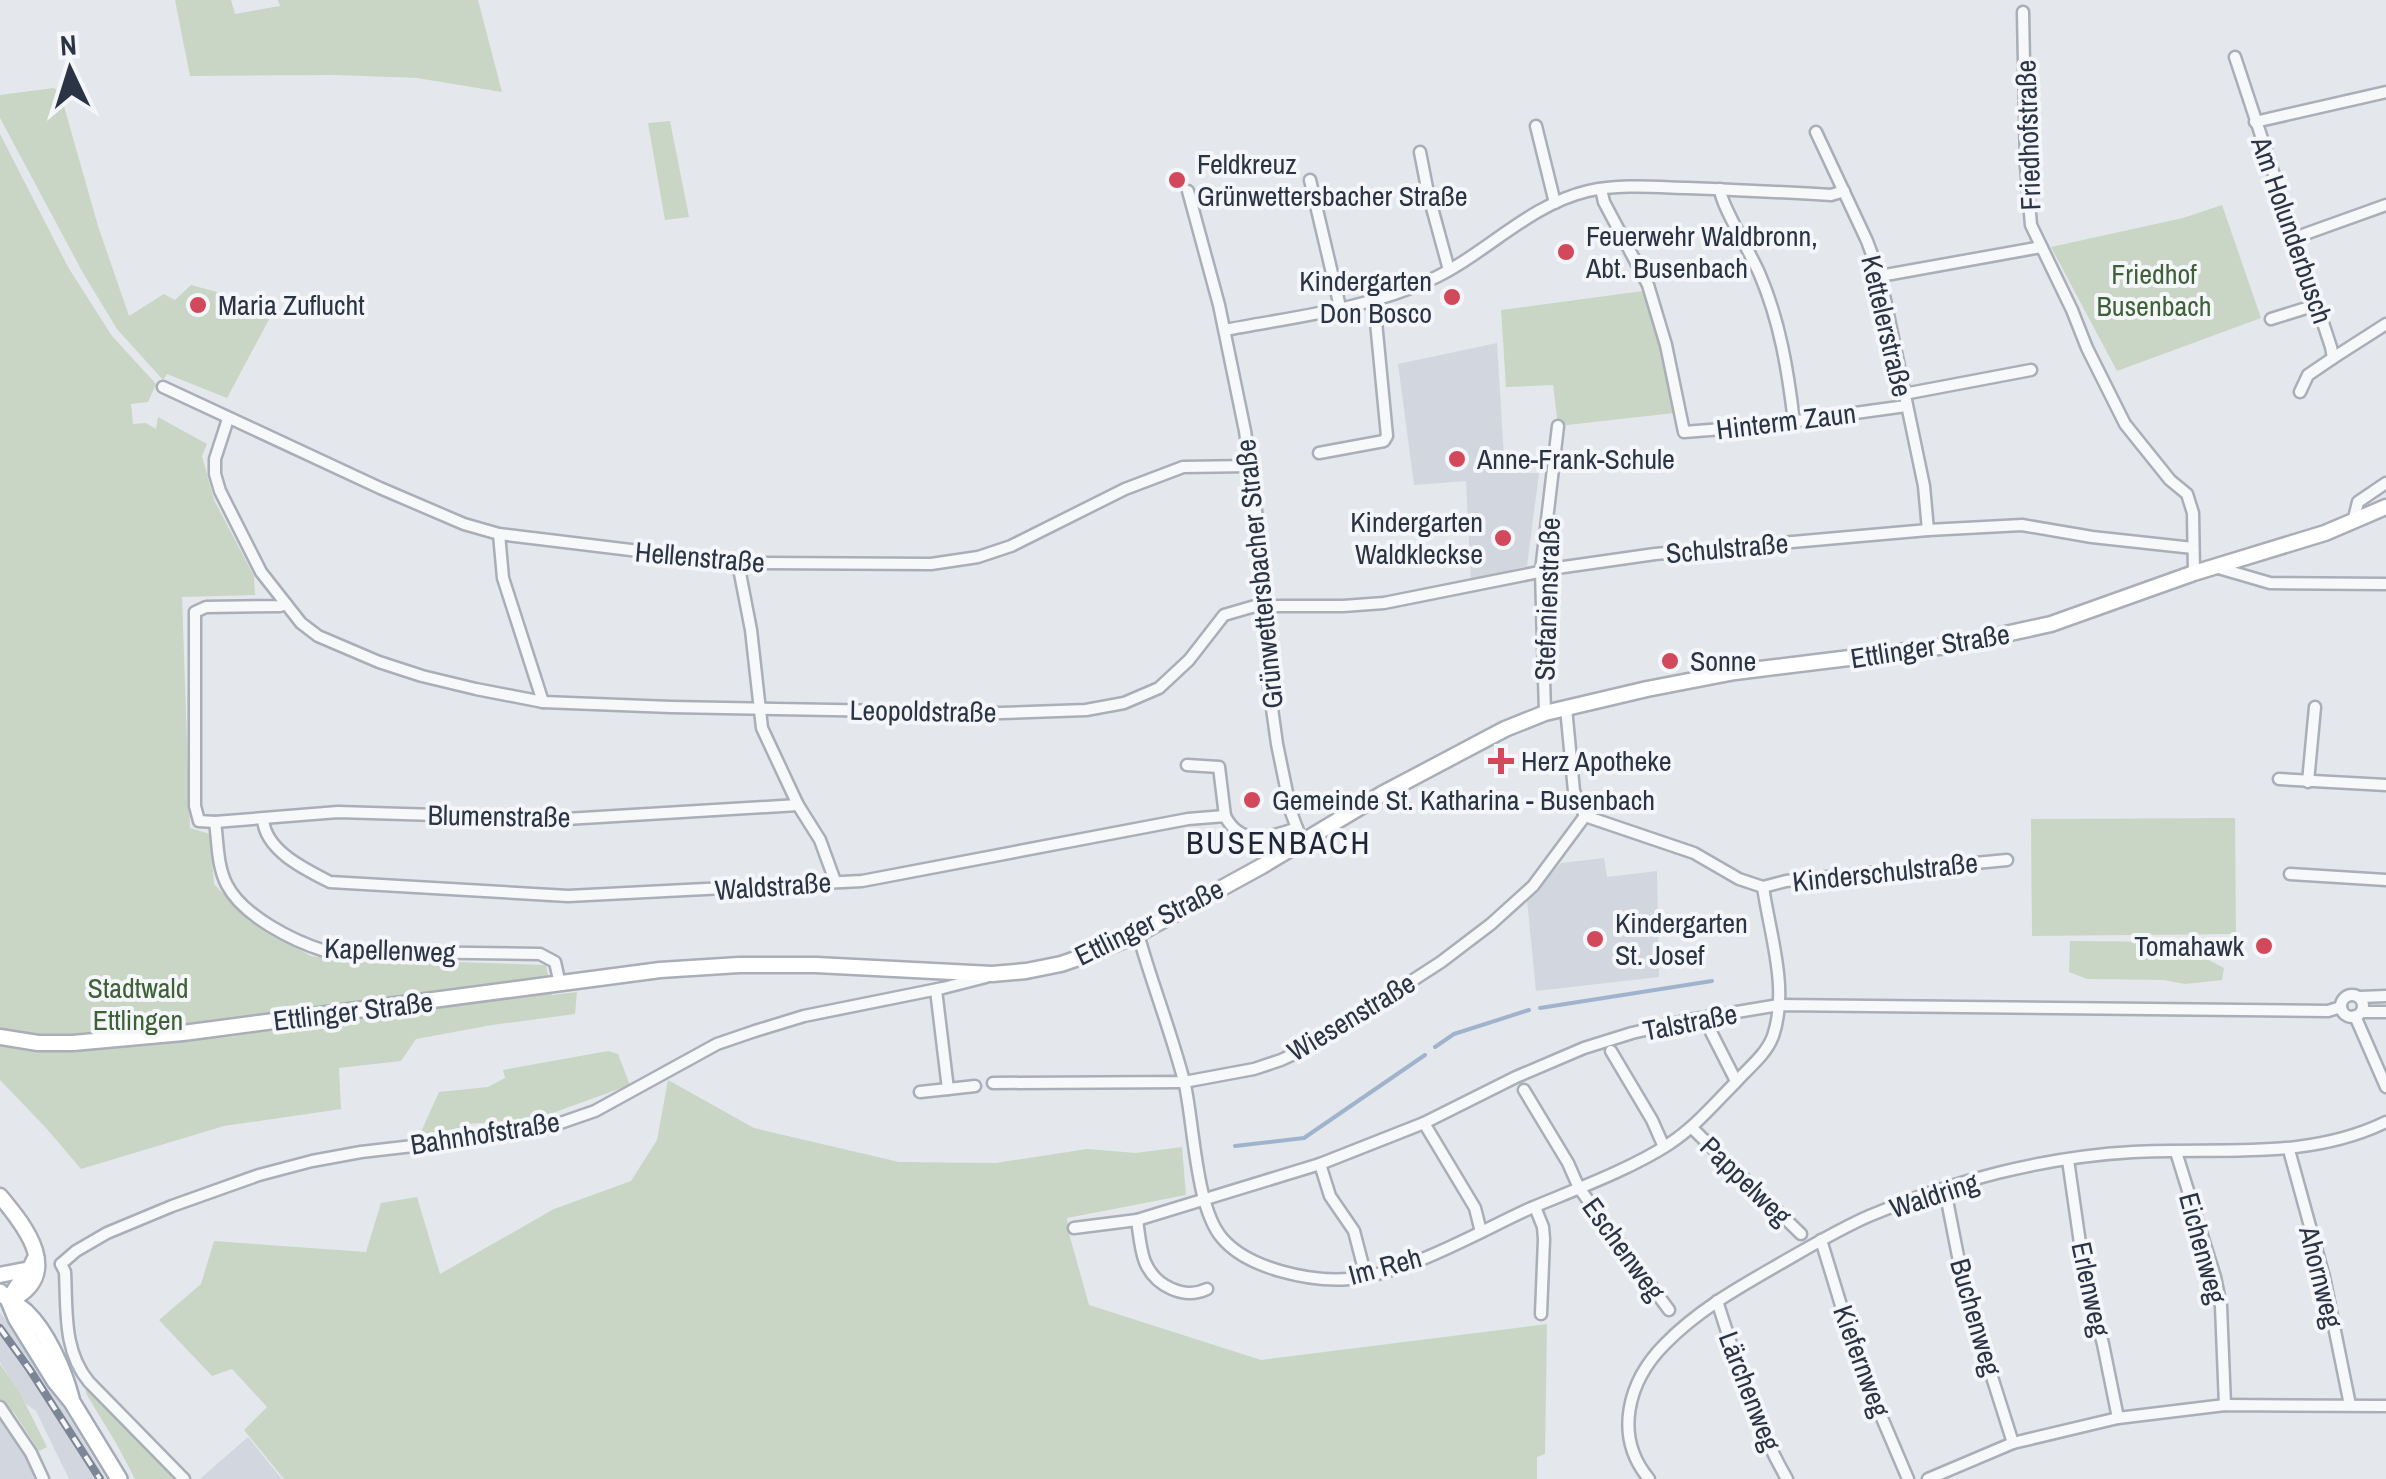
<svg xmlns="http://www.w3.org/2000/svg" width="2386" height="1479" viewBox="0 0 2386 1479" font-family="'Archivo Narrow',sans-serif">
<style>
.built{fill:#d2d6de}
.green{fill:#c9d6c5}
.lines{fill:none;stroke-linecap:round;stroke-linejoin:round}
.stream{stroke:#9fb4cc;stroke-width:4}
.street-casing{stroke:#a9aeb7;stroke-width:15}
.secondary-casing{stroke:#a9aeb7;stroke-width:19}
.primary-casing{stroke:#a3abb8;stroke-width:20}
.street{stroke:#f7f8fa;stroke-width:10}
.secondary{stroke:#fff;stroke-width:14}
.primary{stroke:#fff;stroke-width:15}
.rail-casing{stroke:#7d8696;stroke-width:8}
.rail{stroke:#f4f6f9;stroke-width:4;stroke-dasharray:11;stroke-linecap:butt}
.poi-dot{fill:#d1495b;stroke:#f4f6f9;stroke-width:4}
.labels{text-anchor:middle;stroke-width:8;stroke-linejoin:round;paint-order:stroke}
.street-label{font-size:28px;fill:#2b3445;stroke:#f4f6f9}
.poi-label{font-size:28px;fill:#2b3445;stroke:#f4f6f9;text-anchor:start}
.park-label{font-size:28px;fill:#3f6138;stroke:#f4f6f9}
.quarter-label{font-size:32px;letter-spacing:2.5px;fill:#1d2536;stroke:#f4f6f9}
</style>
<rect width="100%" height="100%" fill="#e4e7ec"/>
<g class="built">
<polygon points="1497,343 1505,473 1539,473 1527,566 1471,580 1466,481 1414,485 1398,364"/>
<polygon points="1604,858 1607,877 1657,871 1659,977 1536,991 1527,900 1561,863"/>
<polygon points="0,1312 45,1377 106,1479 69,1479 36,1411 26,1404 0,1362"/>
<polygon points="0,1419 27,1456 37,1479 0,1479"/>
<polygon points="248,1437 282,1479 200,1479"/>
</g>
<g class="green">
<polygon points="175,0 231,0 235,14 280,6 278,0 478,0 502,92 417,78 335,75 190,76"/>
<polygon points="54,88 60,92 98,226 129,316 164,294 175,300 191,285 224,294 231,318 274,305 273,312 227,398 167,374 163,380 117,329 83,273 0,118 0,95"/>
<polygon points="670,121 689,217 665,220 648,123"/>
<polygon points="0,134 68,267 112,336 156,384 148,402 131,404 133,424 146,423 156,429 158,417 207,444 202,456 214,500 254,576 255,595 182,597 190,828 210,834 214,884 249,921 311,956 327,958 546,965 552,995 577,992 575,1014 492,1025 416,1039 401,1061 339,1068 341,1109 224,1126 81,1169 47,1129 0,1080"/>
<polygon points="2222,205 2261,318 2117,371 2051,247 2183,218"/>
<polygon points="1643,291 1661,342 1674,413 1558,426 1553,385 1506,387 1501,310"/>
<polygon points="2235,818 2236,934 2032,936 2031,819"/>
<polygon points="2070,941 2174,942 2224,968 2222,980 2185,984 2164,980 2087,979 2069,972"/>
<polygon points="608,1051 618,1054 630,1085 547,1115 511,1123 509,1121 466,1124 456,1130 420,1134 439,1092 488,1087 505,1078 503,1070"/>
<polygon points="668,1080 754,1128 899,1162 996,1163 1087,1149 1136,1153 1182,1147 1186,1195 1067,1218 1070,1237 1089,1305 1261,1360 1547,1324 1545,1454 1537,1457 1537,1479 284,1479 244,1430 267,1407 232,1369 212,1376 159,1320 201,1284 214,1241 366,1252 381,1203 417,1197 440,1274 554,1209 631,1181 657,1140"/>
<polygon points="0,1364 20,1393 47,1447 39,1451 13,1411 8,1414 0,1401"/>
<polygon points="85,1388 106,1405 178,1479 135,1479 116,1443 87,1395"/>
</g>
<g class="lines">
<g class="stream">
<polyline points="1540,1008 1712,981"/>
<polyline points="1435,1047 1454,1034 1529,1010"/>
<polyline points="1235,1146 1304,1138 1425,1055"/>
</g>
<g class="street-casing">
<g id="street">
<polyline points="2023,12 2026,166 2031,225 2072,310 2087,348 2125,424 2170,480 2187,494 2193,513 2194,573"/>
<polyline points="2235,57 2331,347 2333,358 2308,375 2300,392"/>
<polyline points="2255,122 2386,92"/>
<polyline points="1536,126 1555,203"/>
<polyline points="1816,132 1867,241 1880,276 1924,486 1928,530"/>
<polyline points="1420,152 1428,193 1449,270"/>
<polyline points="1310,180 1340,307"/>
<polyline points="1601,189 1604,202 1648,285 1666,345 1684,432 1761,426 1906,406"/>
<path d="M1720,189C1720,204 1752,255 1760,275C1780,322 1788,371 1794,422"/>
<polyline points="1188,191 1219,305 1245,431 1262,554 1269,687 1277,744 1291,812 1298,831"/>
<polyline points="2294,238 2386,205"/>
<polyline points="1880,276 2041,247"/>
<polyline points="2271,319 2316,305"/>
<path d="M1225,330C1293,317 1367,309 1430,280C1485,255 1528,205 1588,191C1620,184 1654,187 1687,188C1735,190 1783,192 1831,195L1844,191"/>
<polyline points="2333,358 2386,324"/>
<polyline points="163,387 380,488 464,524 499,534 738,563 931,564 978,557 1011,546 1125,489 1183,467 1250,466"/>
<polyline points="1904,394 2031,370"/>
<polyline points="228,419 215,459 215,474 220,491 261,572 301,623 318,636 379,662 422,676 476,689 543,702 671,707 1001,713 1086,710 1124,703 1159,688 1189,660 1224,615 1255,606 1343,606 1384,603 1564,567 1655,554 1928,530 2022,525 2092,537 2193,548"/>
<polyline points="1319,453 1384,441 1387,436 1374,301"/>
<polyline points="2353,522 2358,502 2386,483"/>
<polyline points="499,534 503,578 543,702"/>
<polyline points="738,563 751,630 762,728 798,805 820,840 835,881"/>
<polyline points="2215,567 2270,583 2386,584"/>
<polyline points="286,604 280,606 206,607 195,612 195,806 199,821 215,822 338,812 566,819 798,805"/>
<polyline points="1545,713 1541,571 1558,426"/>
<polyline points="1187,765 1219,767 1225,816"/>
<polyline points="2279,779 2386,785"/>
<polyline points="2308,782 2315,707"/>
<path d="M263,819C265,850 304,869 330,882L568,896L862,881L1188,819L1225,816C1241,847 1269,838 1297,828"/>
<path d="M215,822C218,843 217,866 227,885C243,916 293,941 325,951L540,954L555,962L560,984"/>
<polyline points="2290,874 2386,880"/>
<polyline points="1763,887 1786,881 2007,860"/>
<path d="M1138,934C1152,984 1172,1034 1185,1085C1194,1127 1196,1208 1222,1238C1248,1269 1311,1282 1349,1279C1410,1273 1476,1233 1531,1208C1574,1190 1631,1169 1669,1144C1695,1127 1713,1105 1735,1083C1748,1068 1766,1055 1773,1036C1789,989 1770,935 1763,887L1739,879L1694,853L1585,816L1574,791L1566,708"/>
<circle cx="2352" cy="1006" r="11"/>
<polyline points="2360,997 2386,996"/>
<polyline points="2362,1012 2386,1012"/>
<polyline points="2355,1016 2386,1087"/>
<polyline points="1710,1030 1736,1081"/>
<polyline points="1611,1051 1652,1120 1664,1147"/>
<polyline points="993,1083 1184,1082 1254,1069 1281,1060 1313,1045 1441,962 1491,924 1533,886 1585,816"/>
<polyline points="948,1089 975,1086"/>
<polyline points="1524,1090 1568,1163 1579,1188 1669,1310"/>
<polyline points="920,1092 948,1089 936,990"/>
<polyline points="1424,1123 1475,1208 1481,1232"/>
<polyline points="1692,1128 1801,1234"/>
<polyline points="2289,1150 2324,1277 2350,1405"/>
<polyline points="2176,1152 2215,1277 2221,1306 2225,1405"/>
<polyline points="2068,1160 2085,1278 2103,1344 2118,1418"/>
<polyline points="1320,1164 1330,1196 1354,1231 1366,1277"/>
<polyline points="1945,1190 1965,1292 2013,1443"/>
<polyline points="1535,1207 1543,1227 1544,1239 1541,1314"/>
<path d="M1137,1220C1139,1233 1140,1249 1145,1262C1155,1286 1184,1300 1207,1289"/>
<polyline points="1074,1228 1137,1220 1320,1164 1424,1123 1516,1077 1584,1048 1632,1033 1689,1020 1779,1005 2328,1011 2341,1007"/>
<polyline points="1821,1240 1859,1364 1908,1479"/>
<polyline points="61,1264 76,1251 107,1233 172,1206 259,1175 312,1161 361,1152 500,1136 546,1128 595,1111 717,1044 755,1031 804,1016 943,988 986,977"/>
<path d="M61,1264L65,1272C67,1311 63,1351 89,1382L184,1479"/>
<path d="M1717,1301C1737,1362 1755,1424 1787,1479"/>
<polyline points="0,1407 31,1453 43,1479"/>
<path d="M1649,1479C1613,1436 1628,1381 1665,1344C1697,1311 1736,1289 1776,1266C1806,1249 1837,1230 1869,1216C1951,1181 2044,1157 2133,1152C2219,1147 2306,1161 2386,1122"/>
<polyline points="1928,1479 2013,1443 2118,1418 2225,1405 2386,1406"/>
</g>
</g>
<g class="secondary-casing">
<g id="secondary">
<polyline points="0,1037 38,1043 73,1043 183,1033 660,970 739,965 816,965 992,974 1026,971 1061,964 1099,951 1138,934 1262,866 1382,794 1505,729 1545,713 1647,689 1735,672 1955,645 2051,624 2194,573 2325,533 2386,507"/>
<path d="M0,1196C26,1227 64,1275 9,1301"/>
<polyline points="0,1275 30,1269"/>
<path d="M9,1301C14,1285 28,1276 34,1260"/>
</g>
</g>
<g class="primary-casing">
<g id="primary">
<path d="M0,1292C8,1300 18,1305 26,1312C47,1332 64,1371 71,1398"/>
<polyline points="9,1301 16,1318 55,1381 72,1402 119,1479"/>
</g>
</g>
<use href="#street" class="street"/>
<use href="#secondary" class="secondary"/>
<use href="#primary" class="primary"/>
<g class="rail-casing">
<polyline id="rail" points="0,1328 30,1370 100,1479"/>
</g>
<use href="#rail" class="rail"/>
</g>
<g class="poi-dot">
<circle cx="1177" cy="180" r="10"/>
<circle cx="1566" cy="252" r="10"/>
<circle cx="1452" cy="297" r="10"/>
<circle cx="198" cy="305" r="10"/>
<circle cx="1457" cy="459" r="10"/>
<circle cx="1503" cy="538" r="10"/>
<circle cx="1670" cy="661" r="10"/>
<path d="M1496 746h10v10h10v10h-10v10h-10v-10h-10v-10h10z"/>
<circle cx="1252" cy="800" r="10"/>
<circle cx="1595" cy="939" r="10"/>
<circle cx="2264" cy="946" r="10"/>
</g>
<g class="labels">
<g class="street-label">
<text transform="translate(2028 135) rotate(-92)" y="10">Friedhofstraße</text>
<text transform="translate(2292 230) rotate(71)" y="10">Am Holunderbusch</text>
<text transform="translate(1887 326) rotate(77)" y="10">Kettelerstraße</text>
<text transform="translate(1786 421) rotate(-7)" y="10">Hinterm Zaun</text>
<text transform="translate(1727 548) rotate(-5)" y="10">Schulstraße</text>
<text transform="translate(700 557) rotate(5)" y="10">Hellenstraße</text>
<text transform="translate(1259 574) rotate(-96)" y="10">Grünwettersbacher Straße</text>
<text transform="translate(1547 599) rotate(-88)" y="10">Stefanienstraße</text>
<text transform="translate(1930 646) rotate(-9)" y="10">Ettlinger Straße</text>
<text transform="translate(923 711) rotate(1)" y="10">Leopoldstraße</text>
<text transform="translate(499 816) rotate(1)" y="10">Blumenstraße</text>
<text transform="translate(1885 872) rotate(-6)" y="10">Kinderschulstraße</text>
<text transform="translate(773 886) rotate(-4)" y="10">Waldstraße</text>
<text transform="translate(1149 922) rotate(-26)" y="10">Ettlinger Straße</text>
<text transform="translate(390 950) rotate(2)" y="10">Kapellenweg</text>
<text transform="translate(353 1011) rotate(-7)" y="10">Ettlinger Straße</text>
<text transform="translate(1351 1017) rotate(-31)" y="10">Wiesenstraße</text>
<text transform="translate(1690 1022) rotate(-11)" y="10">Talstraße</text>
<text transform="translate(485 1133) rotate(-9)" y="10">Bahnhofstraße</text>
<text transform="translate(1746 1181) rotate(44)" y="10">Pappelweg</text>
<text transform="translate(1934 1195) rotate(-18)" y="10">Waldring</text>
<text transform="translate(2203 1248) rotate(75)" y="10">Eichenweg</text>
<text transform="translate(1624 1249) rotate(54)" y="10">Eschenweg</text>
<text transform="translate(1385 1266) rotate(-15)" y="10">Im Reh</text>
<text transform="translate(2321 1277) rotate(76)" y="10">Ahornweg</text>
<text transform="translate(2091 1289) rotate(78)" y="10">Erlenweg</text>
<text transform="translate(1976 1317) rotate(74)" y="10">Buchenweg</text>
<text transform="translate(1862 1361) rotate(70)" y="10">Kiefernweg</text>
<text transform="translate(1750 1391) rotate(69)" y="10">Lärchenweg</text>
</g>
<g class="poi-label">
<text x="1197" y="174">Feldkreuz<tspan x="1197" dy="32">Grünwettersbacher Straße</tspan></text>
<text x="1586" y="246">Feuerwehr Waldbronn,<tspan x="1586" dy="32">Abt. Busenbach</tspan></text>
<text x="1432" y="291" text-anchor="end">Kindergarten<tspan x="1432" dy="32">Don Bosco</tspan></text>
<text x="218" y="315">Maria Zuflucht</text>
<text x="1477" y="469">Anne-Frank-Schule</text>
<text x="1483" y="532" text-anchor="end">Kindergarten<tspan x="1483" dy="32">Waldkleckse</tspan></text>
<text x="1690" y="671">Sonne</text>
<text x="1521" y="771">Herz Apotheke</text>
<text x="1272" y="810">Gemeinde St. Katharina - Busenbach</text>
<text x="1615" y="933">Kindergarten<tspan x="1615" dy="32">St. Josef</tspan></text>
<text x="2244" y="956" text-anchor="end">Tomahawk</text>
</g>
<g class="park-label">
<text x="2154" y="284">Friedhof<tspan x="2154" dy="32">Busenbach</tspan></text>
<text x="138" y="998">Stadtwald<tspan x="138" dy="32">Ettlingen</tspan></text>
</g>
<g class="quarter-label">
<text x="1279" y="854">BUSENBACH</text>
</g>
</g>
<g transform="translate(70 70) rotate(356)" stroke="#f4f6f9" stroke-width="8" paint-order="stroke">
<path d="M0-8L18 38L0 25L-18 38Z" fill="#2b3445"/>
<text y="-15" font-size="28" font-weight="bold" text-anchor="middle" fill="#2b3445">N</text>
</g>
</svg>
